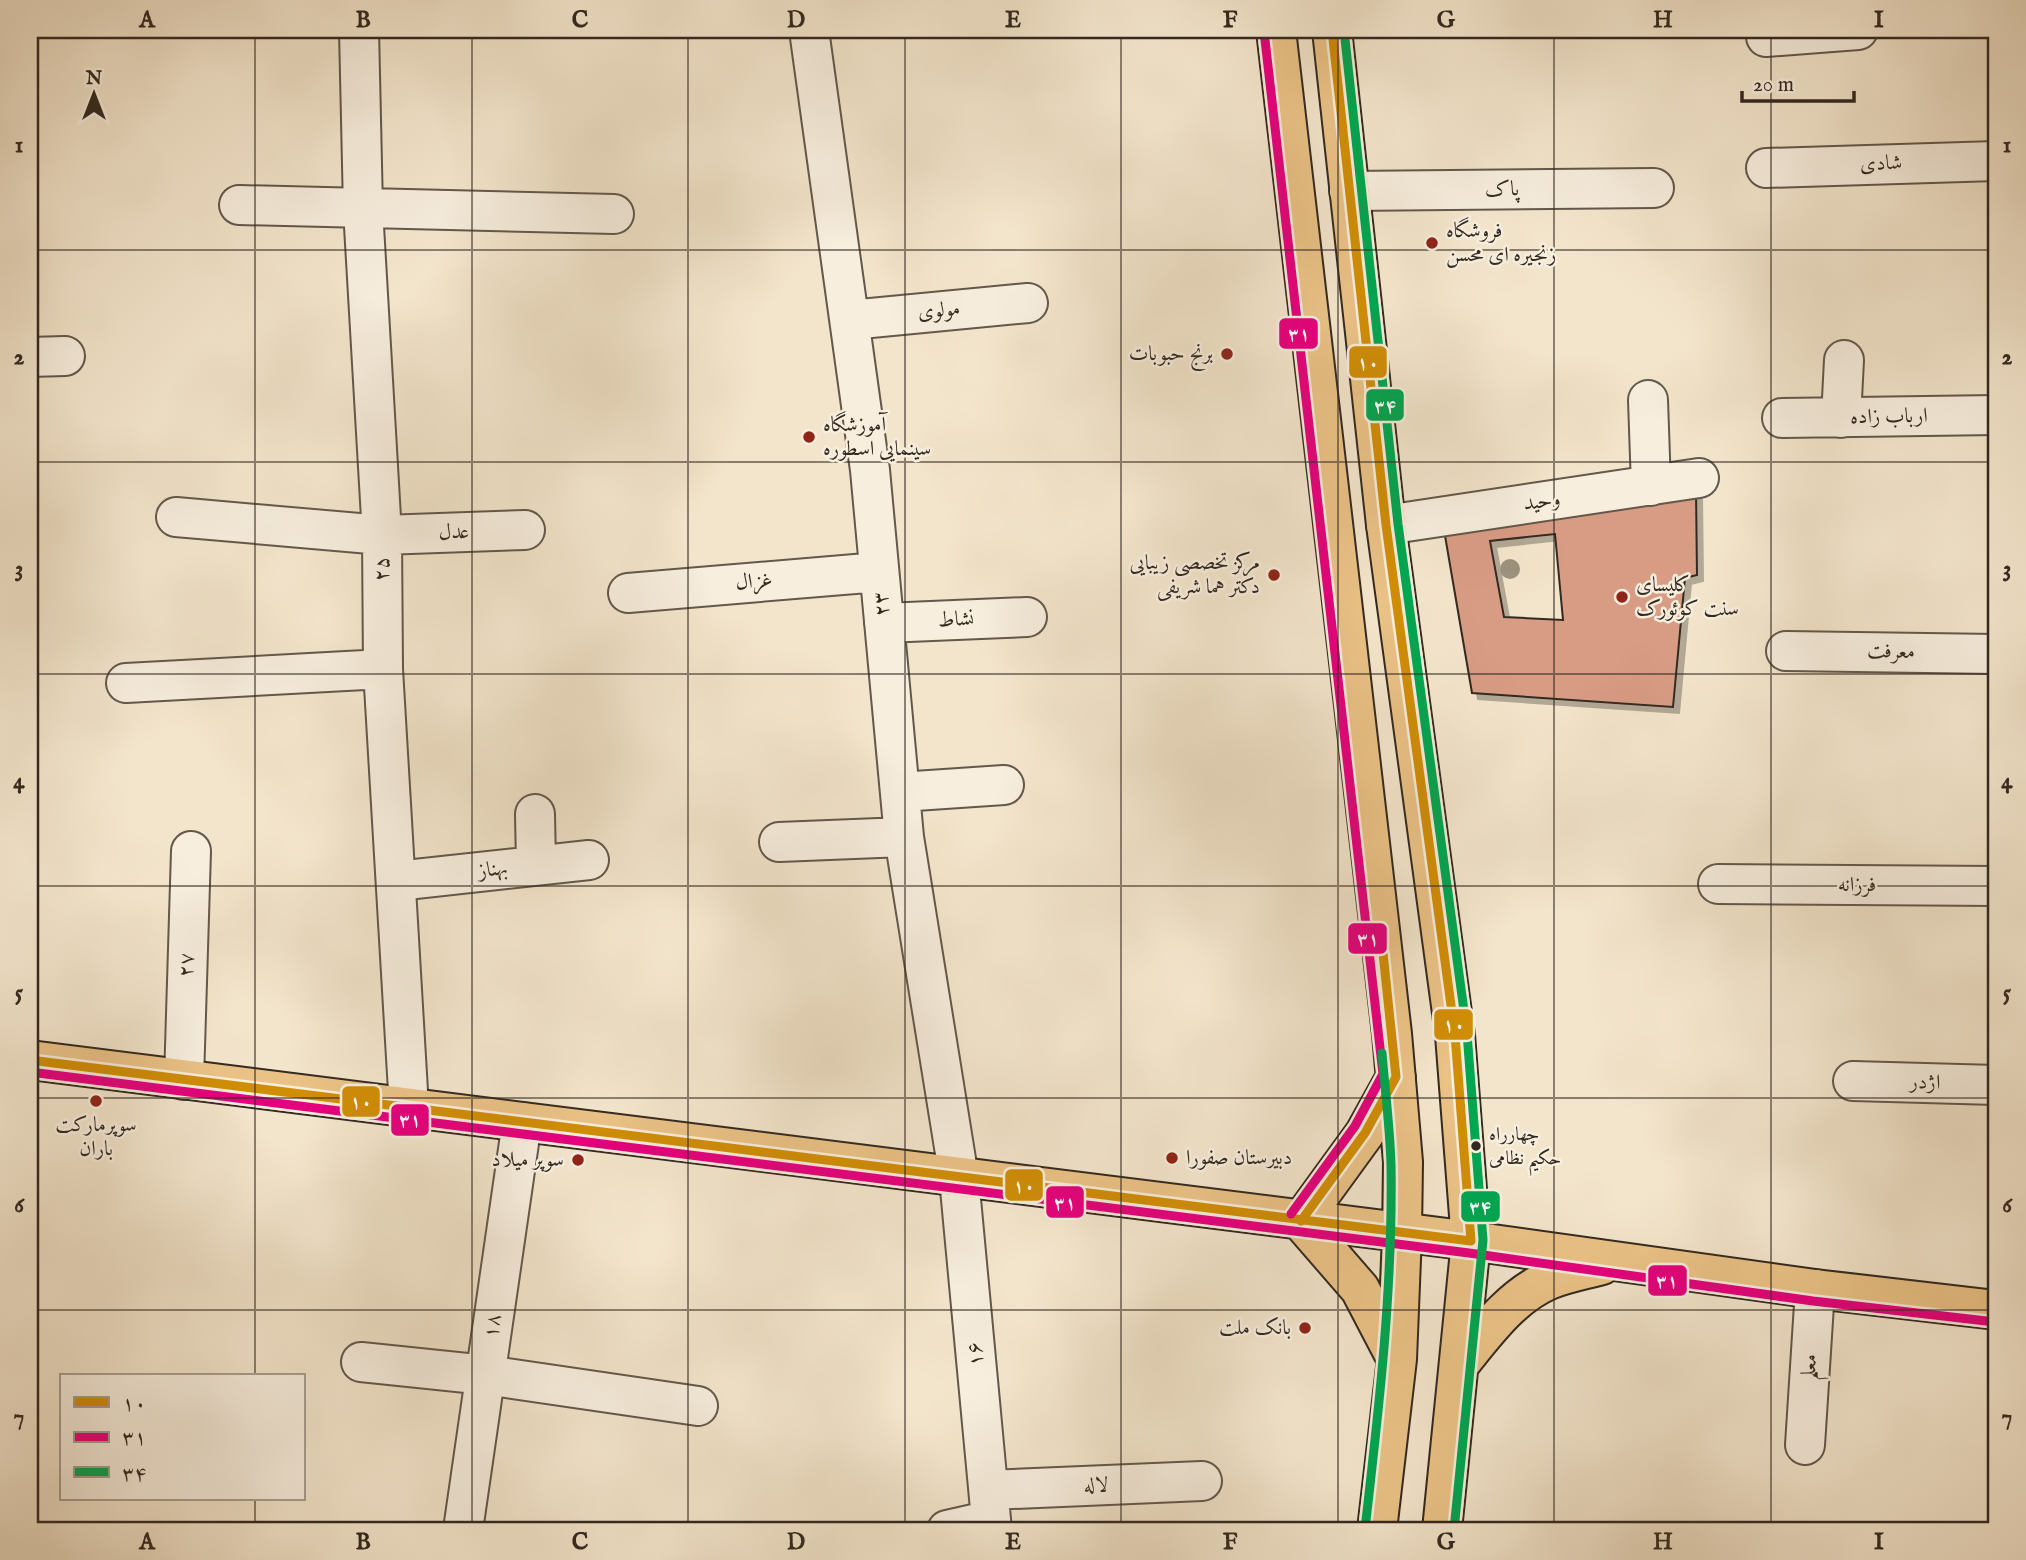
<svg xmlns="http://www.w3.org/2000/svg" width="2026" height="1560" font-family="'IM FELL English',Amiri,serif">
<style>
.building{fill:#d89c84;stroke:#322920;stroke-width:2;fill-rule:evenodd;filter:url(#shadow)}
.lines{fill:none;stroke-linecap:round;stroke-linejoin:round}
.minor-casing{stroke:#62584b;stroke-width:42}
.major-casing{stroke:#322920;stroke-width:42}
.minor{stroke:#f7eede;stroke-width:38}
.major{stroke:#eac286;stroke-width:38}
.bus-1-casing{stroke:#f7eede;stroke-width:14}
.bus-2-casing{stroke:#f7eede;stroke-width:14}
.bus-3-casing{stroke:#f7eede;stroke-width:14}
.bus-1{stroke:#d08d06;stroke-width:9}
.bus-2{stroke:#e5007d;stroke-width:9}
.bus-3{stroke:#00a651;stroke-width:9}
.tree{fill:#9c937e}
.grid{fill:none;stroke:#322920;stroke-width:2;stroke-opacity:0.55}
.poi-dot{fill:#8f2418;stroke:#f7eede;stroke-width:2.5}
.bus-dot{fill:#322920;stroke:#f7eede;stroke-width:2.5}
.labels{text-anchor:middle;dominant-baseline:central;stroke-width:5;stroke-linejoin:round;paint-order:stroke}
.bus-label{font-size:19px;fill:#322920;stroke:#f7eede;text-anchor:start}
.street-label{font-size:21px;fill:#322920;stroke:#f7eede}
.poi-label{font-size:21px;fill:#322920;stroke:#f7eede;text-anchor:start}
.line-badge{stroke:#f7eede;stroke-width:2.5}
.badge-label{font-size:19px;text-anchor:middle;font-weight:bold;fill:#fff}
.neatline{fill:none;stroke:#322920;stroke-width:2.5}
.grid-label{font-size:23px;text-anchor:middle;font-weight:bold;fill:#322920}
</style>
<defs>
<filter id="shadow"><feDropShadow dx="6" dy="6" stdDeviation="0" flood-color="#0004"/></filter>
</defs>
<rect width="100%" height="100%" fill="#f3e5cc"/>
<filter id="stains"><feTurbulence type="fractalNoise" baseFrequency=".00286" numOctaves="4"/><feColorMatrix values="0 0 0 0 .2 0 0 0 0 .09 0 0 0 0 .02 0 0 0 .5 -.17"/></filter>
<radialGradient id="worn" r=".72"><stop offset=".6" stop-color="#630" stop-opacity="0"/><stop offset="1" stop-color="#630" stop-opacity=".3"/></radialGradient>
<path class="building" d="M1696,489L1697,575L1685,578L1673,707L1472,693L1443,524ZM1555,534L1563,620L1504,617L1490,541Z"/>
<g class="lines">
<defs>
<path id="minor" d="M359,30L363,209L382,535L383,669L409,1108
M809,30L870,470L904,837L959,1178L992,1530
M1766,37L1858,30
M1766,168L1996,161
M1349,191L1654,188
M239,205L614,214
M850,320L1028,303
M30,357L65,356
M1648,400L1651,486
M1782,418L1996,415
M1841,418L1844,360
M176,517L382,535L525,530
M1386,525L1699,478
M628,593L879,572
M884,623L1027,617
M1786,651L1996,654
M126,683L383,669
M900,792L1004,785
M535,814L536,865
M779,842L904,837
M397,881L589,860
M1718,884L1996,886
M184,1080L191,851
M1853,1081L1996,1085
M361,1362L486,1375L698,1406
M1805,1445L1815,1289
M989,1490L1202,1481
M463,1530L522,1122
M947,1530L991,1520"/>
<path id="major" d="M1276,30L1392,1034L1403,1162L1402,1234L1397,1359L1377,1530
M1332,30L1386,525L1455,1035L1471,1241L1442,1530
M30,1060L1471,1241L1815,1289L1996,1310
M1301,1221L1365,1133L1396,1077
M1301,1221L1360,1289L1395,1356
M1459,1365C1484,1334 1511,1296 1549,1280C1566,1273 1584,1270 1602,1265"/>
</defs>
<use href="#minor" class="minor-casing"/>
<use href="#major" class="major-casing"/>
<use href="#minor" class="minor"/>
<use href="#major" class="major"/>
<defs>
<path id="bus-1" d="M30,1060L1471,1241L1455,1035L1386,525L1332,30
M1301,1221L1365,1133L1396,1077L1383,953"/>
<path id="bus-2" d="M1264,31L1383,1074L1355,1126L1291,1214
M30,1072L1469,1253L1813,1301L1995,1322"/>
<path id="bus-3" d="M1344,30L1398,524L1467,1033L1483,1240L1454,1530
M1365,1529C1379,1408 1393,1287 1391,1165C1390,1128 1385,1090 1382,1053"/>
</defs>
<use href="#bus-1" class="bus-1-casing"/>
<use href="#bus-2" class="bus-2-casing"/>
<use href="#bus-3" class="bus-3-casing"/>
<use href="#bus-1" class="bus-1"/>
<use href="#bus-2" class="bus-2"/>
<use href="#bus-3" class="bus-3"/>
</g>
<circle class="tree" cx="1510" cy="569" r="10"/>
<path class="grid" d="M255,30V1376M472,30V1530M688,30V1530M905,30V1530M1121,30V1530M1338,30V1530M1554,30V1530M1771,30V1530M30,250H1996M30,462H1996M30,674H1996M30,886H1996M30,1098H1996M30,1310H1996M255,1499V1530"/>
<g class="poi-dot">
<circle cx="1432" cy="243" r="7"/>
<circle cx="1227" cy="354" r="7"/>
<circle cx="809" cy="437" r="7"/>
<circle cx="1274" cy="575" r="7"/>
<circle cx="1622" cy="597" r="7"/>
<circle cx="96" cy="1101" r="7"/>
<circle cx="1172" cy="1158" r="7"/>
<circle cx="578" cy="1160" r="7"/>
<circle cx="1305" cy="1328" r="7"/>
</g>
<circle class="bus-dot" cx="1476" cy="1146" r="6"/>
<g class="labels">
<g class="bus-label">
<text x="1489" y="1135">چهارراه<tspan x="1489" dy="24">حکیم نظامی</tspan></text>
</g>
<g class="street-label">
<text transform="translate(1881 164) rotate(-2)">شادی</text>
<text transform="translate(1502 190) rotate(-1)">پاک</text>
<text transform="translate(939 311) rotate(-5)">مولوی</text>
<text transform="translate(1889 417) rotate(-1)">ارباب زاده</text>
<text transform="translate(1542 502) rotate(-8)">وحید</text>
<text transform="translate(454 533) rotate(-2)">عدل</text>
<text transform="translate(382 569) rotate(-90)">۲۵</text>
<text transform="translate(754 582) rotate(-5)">غزال</text>
<text transform="translate(882 604) rotate(-95)">۲۳</text>
<text transform="translate(956 620) rotate(-2)">نشاط</text>
<text transform="translate(1891 652) rotate(1)">معرفت</text>
<text transform="translate(493 870) rotate(-7)">بهناز</text>
<text x="1857" y="885">فرزانه</text>
<text transform="translate(187 965) rotate(-88)">۲۷</text>
<text transform="translate(1925 1083) rotate(2)">اژدر</text>
<text transform="translate(493 1326) rotate(-82)">۱۸</text>
<text transform="translate(976 1354) rotate(-96)">۱۶</text>
<text transform="translate(1810 1367) rotate(-87)">معلم</text>
<text transform="translate(1096 1486) rotate(-2)">لاله</text>
</g>
<g class="poi-label">
<text x="1446" y="231">فروشگاه<tspan x="1446" dy="24">زنجیره ای محسن</tspan></text>
<text x="1213" y="354" text-anchor="end">برنج حبوبات</text>
<text x="823" y="425">آموزشگاه<tspan x="823" dy="24">سینمایی اسطوره</tspan></text>
<text x="1260" y="563" text-anchor="end">مرکز تخصصی زیبایی<tspan x="1260" dy="24">دکتر هما شریفی</tspan></text>
<text x="1636" y="585">کلیسای<tspan x="1636" dy="24">سنت کوئورک</tspan></text>
<text x="96" y="1125" text-anchor="middle">سوپرمارکت<tspan x="96" dy="24">باران</tspan></text>
<text x="1186" y="1158">دبیرستان صفورا</text>
<text x="564" y="1160" text-anchor="end">سوپر میلاد</text>
<text x="1291" y="1328" text-anchor="end">بانک ملت</text>
</g>
</g>
<g class="line-badge">
<rect x="1278" y="317" width="41" height="33" rx="7" fill="#e5007d"/>
<rect x="1348" y="345" width="40" height="34" rx="7" fill="#d08d06"/>
<rect x="1365" y="388" width="40" height="34" rx="7" fill="#00a651"/>
<rect x="1347" y="922" width="41" height="33" rx="7" fill="#e5007d"/>
<rect x="1433" y="1008" width="41" height="33" rx="7" fill="#d08d06"/>
<rect x="341" y="1085" width="40" height="33" rx="7" fill="#d08d06"/>
<rect x="390" y="1103" width="40" height="34" rx="7" fill="#e5007d"/>
<rect x="1004" y="1168" width="40" height="34" rx="7" fill="#d08d06"/>
<rect x="1045" y="1185" width="40" height="34" rx="7" fill="#e5007d"/>
<rect x="1460" y="1190" width="41" height="33" rx="7" fill="#00a651"/>
<rect x="1647" y="1264" width="41" height="33" rx="7" fill="#e5007d"/>
</g>
<g class="badge-label">
<text x="1299" y="340">۳۱</text>
<text x="1368" y="369">۱۰</text>
<text x="1385" y="412">۳۴</text>
<text x="1368" y="945">۳۱</text>
<text x="1454" y="1031">۱۰</text>
<text x="361" y="1108">۱۰</text>
<text x="410" y="1126">۳۱</text>
<text x="1024" y="1192">۱۰</text>
<text x="1065" y="1209">۳۱</text>
<text x="1480" y="1213">۳۴</text>
<text x="1667" y="1287">۳۱</text>
</g>
<rect width="2026" height="1560" fill="none" stroke="#f3e5cc" stroke-width="77"/>
<rect x="60" y="1374" width="245" height="126" fill="#f7eede" stroke="#a89f92" stroke-width="2"/>
<rect x="74" y="1397" width="35" height="10" fill="#d08d06" stroke="#a89f92" stroke-width="2"/>
<text x="122" y="1410" font-size="21" fill="#322920">۱۰</text>
<rect x="74" y="1432" width="35" height="10" fill="#e5007d" stroke="#a89f92" stroke-width="2"/>
<text x="122" y="1444" font-size="21" fill="#322920">۳۱</text>
<rect x="74" y="1467" width="35" height="10" fill="#00a651" stroke="#a89f92" stroke-width="2"/>
<text x="122" y="1480" font-size="21" fill="#322920">۳۴</text>
<g transform="translate(94 94)" stroke="#f7eede" stroke-width="5" paint-order="stroke">
<path d="M0-5L12 26L0 18L-12 26Z" fill="#322920"/>
<text y="-10" font-size="19" font-weight="bold" text-anchor="middle" fill="#322920">N</text>
</g>
<path d="M1742 91v10h112v-10" fill="none" stroke="#322920" stroke-width="3.5"/>
<text x="1753" y="91" font-size="21" fill="#322920" stroke="#f7eede" stroke-width="5" paint-order="stroke">20 m</text>
<rect x="38" y="38" width="1950" height="1484" class="neatline"/>
<g class="grid-label">
<text x="147" y="27">A</text>
<text x="363" y="27">B</text>
<text x="580" y="27">C</text>
<text x="796" y="27">D</text>
<text x="1013" y="27">E</text>
<text x="1230" y="27">F</text>
<text x="1446" y="27">G</text>
<text x="1663" y="27">H</text>
<text x="1879" y="27">I</text>
<text x="19" y="152">1</text>
<text x="2007" y="152">1</text>
<text x="19" y="364">2</text>
<text x="2007" y="364">2</text>
<text x="19" y="576">3</text>
<text x="2007" y="576">3</text>
<text x="19" y="788">4</text>
<text x="2007" y="788">4</text>
<text x="19" y="1000">5</text>
<text x="2007" y="1000">5</text>
<text x="19" y="1212">6</text>
<text x="2007" y="1212">6</text>
<text x="19" y="1424">7</text>
<text x="2007" y="1424">7</text>
<text x="147" y="1549">A</text>
<text x="363" y="1549">B</text>
<text x="580" y="1549">C</text>
<text x="796" y="1549">D</text>
<text x="1013" y="1549">E</text>
<text x="1230" y="1549">F</text>
<text x="1446" y="1549">G</text>
<text x="1663" y="1549">H</text>
<text x="1879" y="1549">I</text>
</g>
<rect width="100%" height="100%" filter="url(#stains)"/>
<rect width="100%" height="100%" fill="url(#worn)"/>
</svg>
